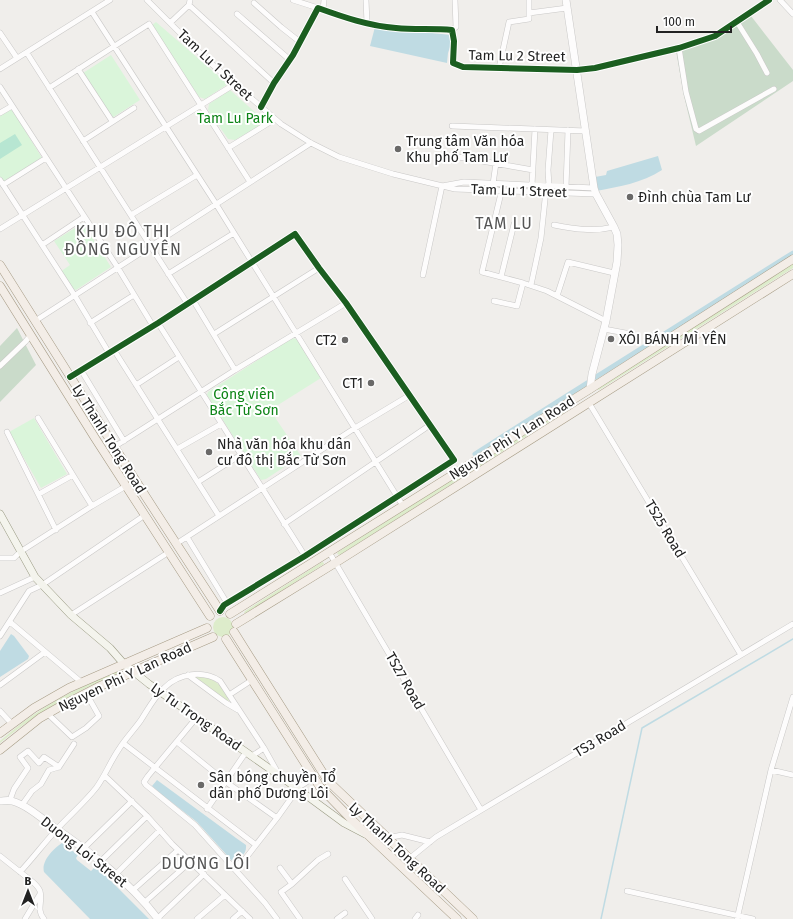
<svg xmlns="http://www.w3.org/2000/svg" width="793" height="919" font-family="'Fira Sans',sans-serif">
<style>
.grass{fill:#ddeccb}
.cemetery{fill:#cadbca}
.park{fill:#daf5da}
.pitch{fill:#b7e6d2}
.water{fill:#bfdbe3}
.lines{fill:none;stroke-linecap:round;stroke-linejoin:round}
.stream{stroke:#bfdbe3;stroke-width:1.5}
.canal{stroke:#bfdbe3;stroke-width:5}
.minor-casing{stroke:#c9c8c7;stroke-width:6}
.tertiary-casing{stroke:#c9c8c7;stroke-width:8}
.secondary-casing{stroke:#999a82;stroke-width:8}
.primary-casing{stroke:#a79c86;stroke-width:9}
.minor{stroke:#fdfcfc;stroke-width:5}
.tertiary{stroke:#fdfcfc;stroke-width:7}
.secondary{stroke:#f4f4ed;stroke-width:7}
.primary{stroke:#f3ede7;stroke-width:8}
.cycleway-casing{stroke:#fff;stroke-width:8}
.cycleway{stroke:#1b5e20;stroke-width:6}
.poi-dot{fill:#6a6968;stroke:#fff;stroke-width:1.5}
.labels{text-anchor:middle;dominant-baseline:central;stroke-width:4;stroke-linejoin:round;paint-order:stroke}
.street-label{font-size:14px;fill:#222;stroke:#fff}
.park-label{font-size:14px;fill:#0c8416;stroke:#fff}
.poi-label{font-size:14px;fill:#222;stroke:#fff;text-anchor:start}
.quarter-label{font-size:16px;letter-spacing:1px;fill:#555;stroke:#fff}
</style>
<rect width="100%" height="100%" fill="#f0eeeb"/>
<path class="grass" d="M793,263V268L599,390L597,389Z
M573,403L575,404L574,406L340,555L337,554L338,552Z
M322,562L324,563V564L246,613H244L245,611Z
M213 627a10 10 0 1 1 20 0a10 10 0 1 1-20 0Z
M118,671V673C73,693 39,711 0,743V741C28,716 59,697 93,682C101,678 110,673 118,671Z
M204,675C215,681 228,688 229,702L194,677Z"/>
<path class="cemetery" d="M751,16L793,70V81L696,146L684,96L676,51L713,39L725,33Z
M17,328L36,365L0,402V346Z"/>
<path class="park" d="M156,22L228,84L205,99L199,97L152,25Z
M111,55L140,100L112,118L83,73Z
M230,90L266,122L235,140L228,139L208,110L209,104Z
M12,109L42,158L3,182L0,178V116Z
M83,223L111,267L76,290L71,288L60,272L70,265L54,241Z
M292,338L297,339L321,378L270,410L301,456L266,479L261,480L207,395L208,392Z
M34,418L67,474L41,488L9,432Z"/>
<path class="pitch" d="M15,134L22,145L0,159V143Z"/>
<path class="water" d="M375,27L451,35L452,41L448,53L447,63L370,46Z
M658,156L662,170C642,183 618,187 596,191L595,177L606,175L607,171Z
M11,634L14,636L29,656L28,659L0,677V651Z
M157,780L236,838L246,845C247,854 240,858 234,863L197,822L161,794L152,786Z
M62,843L78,855L76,858L77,860L91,871L96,866L149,919H90L44,872C41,861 54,848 62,843Z"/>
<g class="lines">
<path class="stream" d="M601,919L642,728L793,639"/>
<path class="canal" d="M596,377L793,253
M475,454L587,383"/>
<defs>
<path id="minor" d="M147,0L206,59L281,124L311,143L339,157L393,174L455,189L596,194
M293,0L318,8
M366,0L367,23
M780,0L793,14
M254,3L281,27L300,42
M189,5L274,83
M323,10L324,0
M92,12L216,204L403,506
M529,13L567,8
M237,14L290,60
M737,22L757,54L767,73
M170,23L189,5L190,0
M452,30L456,27L455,0
M0,33L17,58
M679,48L686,92L696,129L699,131L774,89
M27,53L187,303
M499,68L509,22L529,19V0
M0,69L110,0
M78,69L112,121
M0,87L118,268L153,326
M49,88L149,24L250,182
M261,107L274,83L293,55L318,8C343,17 369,26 396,28C415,30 434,28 452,30L454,41L453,63L463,67L577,70L595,68L679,48L715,36L769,0
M0,113L12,106
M452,126L586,131
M83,141L134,108
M228,148L275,119
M447,155L533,170
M0,180L75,296L109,353
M493,184L496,163
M3,185L46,158
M532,185L535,129
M549,186L548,170L551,130
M566,187L568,130
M502,189L482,272L523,283L547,291L606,321
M131,215L197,175
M554,225C575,229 592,232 614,227
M0,229L235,84
M42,245L84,217
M168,274L234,233
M423,275L442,186L464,182L594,188
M501,277L514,224
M531,285L541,238L546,190
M557,296L568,262L614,273
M193,300L235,370
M494,301L517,306L523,283
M35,321L311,143
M90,323L134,295
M158,323L305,556
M604,329L636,335
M214,334L319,268
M114,350L219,516
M0,366L25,342L31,335
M81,370L124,441
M70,377L158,323L295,234L319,268L346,303L454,460L305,556L224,605L220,611
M136,385L179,357
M589,403L741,655
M38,418L92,506
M7,432L56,530
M114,447L235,370L346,303
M177,449L221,424
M198,482L242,454
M39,494L73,475
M284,524L430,425
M187,537L227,603
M176,544L355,428L410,395
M329,552L481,810
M0,558H14L20,552L92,506L126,486
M0,593L35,577
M71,615L169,552
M10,622L81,682
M0,636L29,591L42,585L145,515
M188,675L226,703L238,710
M0,685L45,652
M229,695L252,680
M0,711L12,724
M48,714L72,737L86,728L99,716L86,693
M197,717L148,776L144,782L146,785L195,825L230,864H238L245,859L277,818
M177,742L226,782L277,818L299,787L313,778
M123,743L256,845
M252,756L264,748
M771,770L793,775
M105,776L147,816L172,844L250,919
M10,800L14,789L28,768L20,757L28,751L39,763L44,757L59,767
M22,805L32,791L41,784L49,770L59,767L74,744
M207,809L246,752
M387,838L402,835L430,842
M84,848L132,801
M0,856L34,883C36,885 39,888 40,891C43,901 36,910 44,919
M409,859L436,837L793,624
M101,861L147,816
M230,864L265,903L277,919
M280,868L292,884L281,892L300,919
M20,872C33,858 45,842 58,828C70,815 84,803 96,788C105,776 110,762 119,749C125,739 134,730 141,720C148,709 155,696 164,688C179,673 203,670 220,681L264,748L278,773
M116,874L160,830
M345,879L372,919
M292,884L318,860L328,854
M133,890L178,850
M627,891L753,919
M145,902L190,862
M158,918L204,874
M25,919L40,894
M197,919L225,895
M233,919L242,911
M337,919L345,913
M415,919L418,915
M737,919L771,770L793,697"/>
<path id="tertiary" d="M566,0L594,188L596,194L614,227L617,234L618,245L617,262L606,321L592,374L590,389
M0,801C4,801 8,800 12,801C26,805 39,816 51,825C90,852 129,881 158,919"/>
<path id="secondary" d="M0,514L35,577L71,615L110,648L124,664L149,684L280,776L344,823L365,834"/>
<path id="primary" d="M0,265L146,497L220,611
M0,286L95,438L210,616
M230,614L590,389L793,259
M236,624L335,563L793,274
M234,632L328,781L473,919
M226,639L320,787L351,819L457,919
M0,733L34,708L69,688L207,628
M0,750L40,718L61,706L98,687L213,637"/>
</defs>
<use href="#minor" class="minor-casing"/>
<use href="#tertiary" class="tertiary-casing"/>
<use href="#secondary" class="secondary-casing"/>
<use href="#primary" class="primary-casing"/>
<use href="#minor" class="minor"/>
<use href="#tertiary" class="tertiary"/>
<use href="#secondary" class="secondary"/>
<use href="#primary" class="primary"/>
<defs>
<path id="cycleway" d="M261,107L274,83L293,55L318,8C343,17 369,26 396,28C415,30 434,28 452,30L454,41L453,63L463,67L577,70L595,68L679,48L715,36L769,0
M70,377L158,323L295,234L319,268L346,303L454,460L305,556L224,605L220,611"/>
</defs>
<use href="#cycleway" class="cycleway-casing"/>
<use href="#cycleway" class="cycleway"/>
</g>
<g class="poi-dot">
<circle cx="398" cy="149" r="4"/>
<circle cx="630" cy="197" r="4"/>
<circle cx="611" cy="339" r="4"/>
<circle cx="345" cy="340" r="4"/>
<circle cx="371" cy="383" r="4"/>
<circle cx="209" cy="452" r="4"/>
<circle cx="201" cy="785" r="4"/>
</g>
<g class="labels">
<g class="street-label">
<text transform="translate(517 56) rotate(1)">Tam Lu 2 Street</text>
<text transform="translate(215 65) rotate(43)">Tam Lu 1 Street</text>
<text transform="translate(519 191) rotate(2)">Tam Lu 1 Street</text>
<text transform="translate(512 438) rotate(-32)">Nguyen Phi Y Lan Road</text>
<text transform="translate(109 439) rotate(58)">Ly Thanh Tong Road</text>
<text transform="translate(665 529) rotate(59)">TS25 Road</text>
<text transform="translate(125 677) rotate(-25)">Nguyen Phi Y Lan Road</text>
<text transform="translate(405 681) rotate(60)">TS27 Road</text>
<text transform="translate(196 717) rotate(35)">Ly Tu Trong Road</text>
<text transform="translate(600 739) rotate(-31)">TS3 Road</text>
<text transform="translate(397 848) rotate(43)">Ly Thanh Tong Road</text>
<text transform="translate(84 852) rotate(38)">Duong Loi Street</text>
</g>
<g class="park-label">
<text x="235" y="118">Tam Lu Park</text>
<text x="244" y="394">Công viên<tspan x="244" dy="16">Bắc Từ Sơn</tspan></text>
</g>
<g class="poi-label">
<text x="406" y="141">Trung tâm Văn hóa<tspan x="406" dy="16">Khu phố Tam Lư</tspan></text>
<text x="638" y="197">Đình chùa Tam Lư</text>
<text x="619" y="339">XÔI BÁNH MÌ YÊN</text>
<text x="337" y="340" text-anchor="end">CT2</text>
<text x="363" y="383" text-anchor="end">CT1</text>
<text x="217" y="444">Nhà văn hóa khu dân<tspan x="217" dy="16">cư đô thị Bắc Từ Sơn</tspan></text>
<text x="209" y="777">Sân bóng chuyền Tổ<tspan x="209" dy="16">dân phố Dương Lôi</tspan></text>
</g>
<g class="quarter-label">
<text x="504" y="223">TAM LU</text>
<text x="123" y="231">KHU ĐÔ THỊ<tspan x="123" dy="18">ĐỒNG NGUYÊN</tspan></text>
<text x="206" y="863">DƯƠNG LÔI</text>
</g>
</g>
<g transform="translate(28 891)" stroke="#ffffff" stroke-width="3" paint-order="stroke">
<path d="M0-3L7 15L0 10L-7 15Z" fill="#222222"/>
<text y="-6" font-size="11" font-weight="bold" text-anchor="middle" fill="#222222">B</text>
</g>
<path d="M657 26v6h74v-6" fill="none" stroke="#222222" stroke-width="2"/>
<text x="663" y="26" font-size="12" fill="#222222" stroke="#ffffff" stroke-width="3" paint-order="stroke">100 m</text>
</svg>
